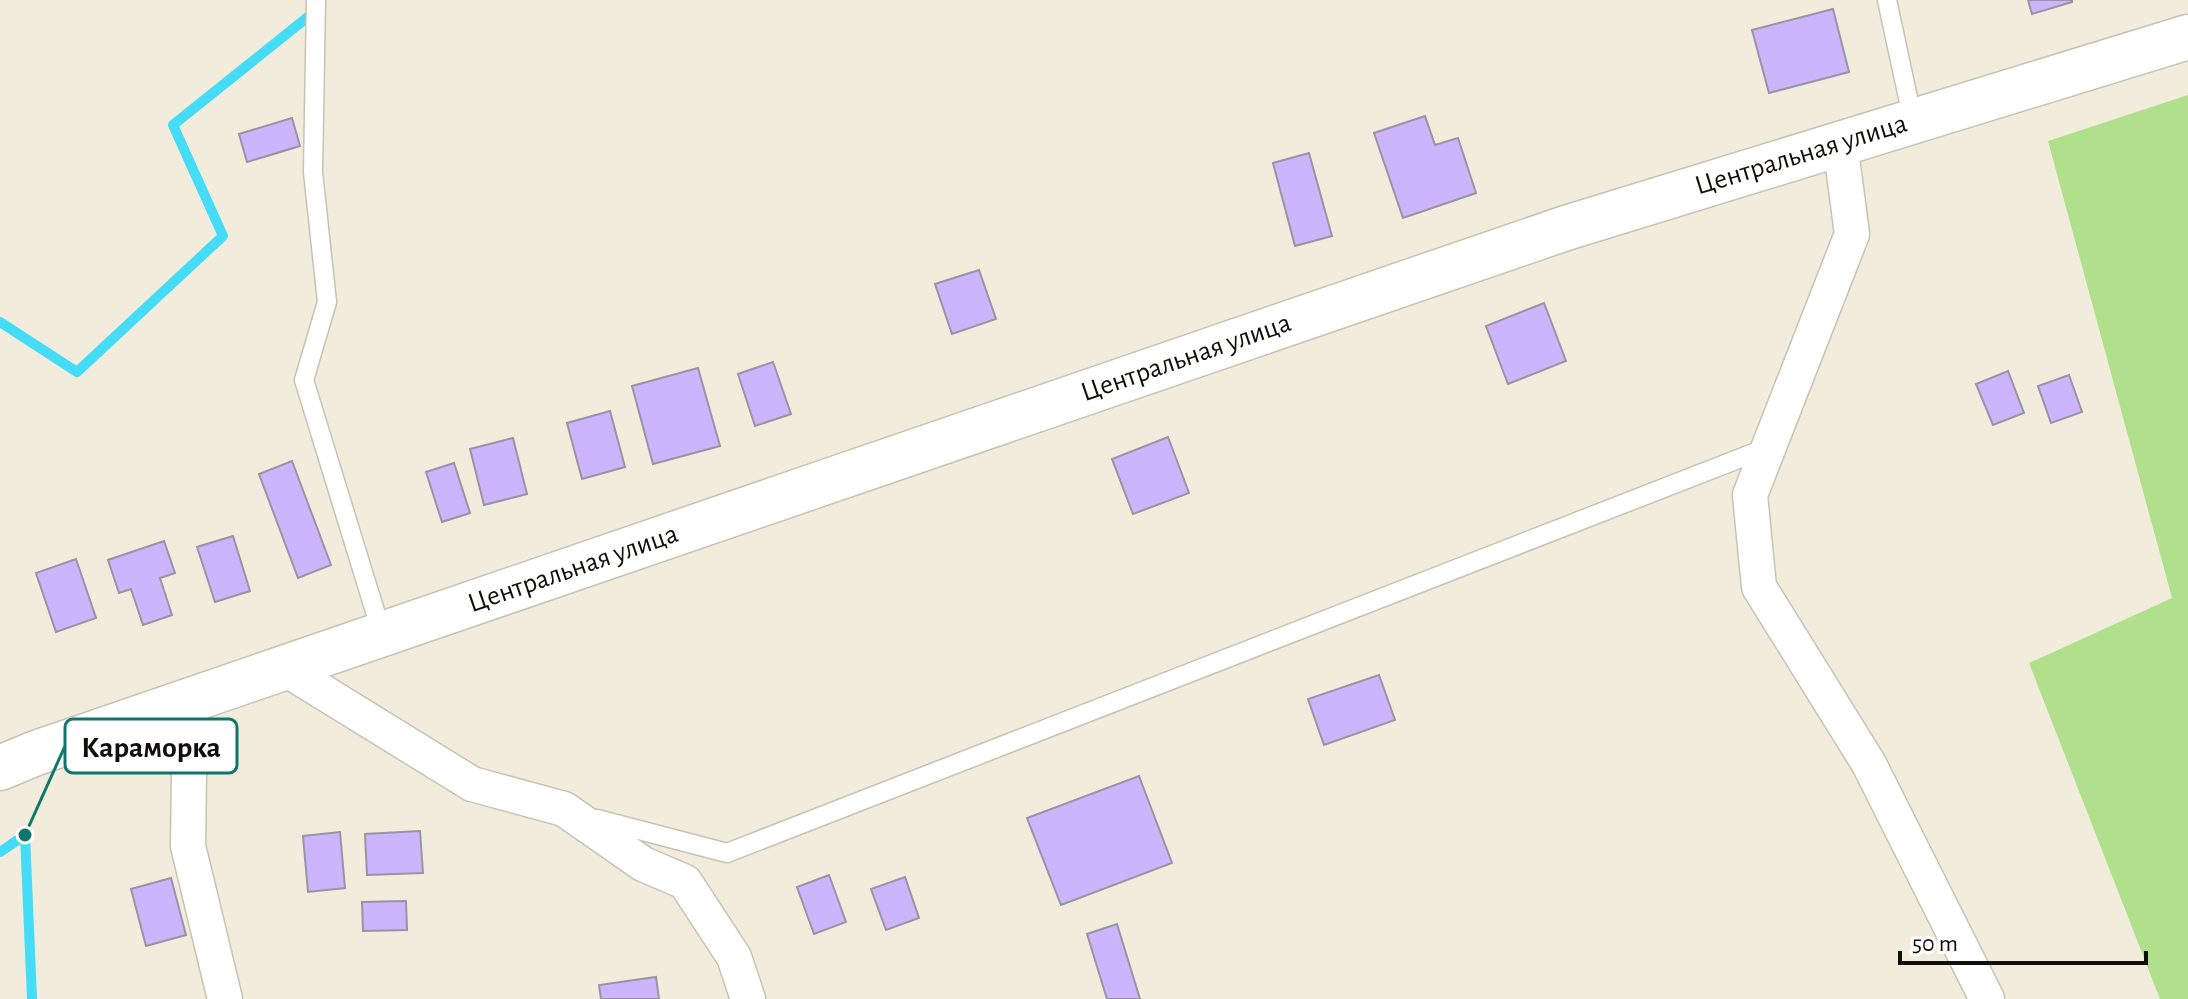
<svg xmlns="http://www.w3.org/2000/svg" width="2188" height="999" font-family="'Alegreya Sans',sans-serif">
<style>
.green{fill:#b1e08c}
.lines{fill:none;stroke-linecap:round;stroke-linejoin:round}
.stream{stroke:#44dcf7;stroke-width:10}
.building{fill:#cdb5fd;stroke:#9894a3;stroke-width:2}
.lane-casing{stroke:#c8c2b3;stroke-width:21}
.street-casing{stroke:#c8c2b3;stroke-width:37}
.secondary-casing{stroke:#c8c2b3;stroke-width:47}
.lane{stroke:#fff;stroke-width:18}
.street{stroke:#fff;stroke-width:34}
.secondary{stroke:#fff;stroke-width:44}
.labels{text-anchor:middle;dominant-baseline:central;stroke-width:6;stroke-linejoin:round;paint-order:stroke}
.street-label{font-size:28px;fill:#110f0a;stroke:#fff}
.leader{fill:none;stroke:#0f766e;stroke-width:3}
.callout-dot{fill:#0f766e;stroke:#fff;stroke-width:3}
.callout{fill:#fff;stroke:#0f766e;stroke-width:3}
.callout-label{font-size:30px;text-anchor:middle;font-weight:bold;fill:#110f0a}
</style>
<rect width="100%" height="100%" fill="#f2ecdd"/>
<path class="green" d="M2188,95V999H2160L2029,663L2172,598L2048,141Z"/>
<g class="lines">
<path class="stream" d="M0,322L77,372L223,236L173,125L314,12V9
M0,852L25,835L32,999"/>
</g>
<path class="building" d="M2028,0H2072V2L2032,14Z
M1833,9L1849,72L1769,93L1752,30Z
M1425,116L1435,145L1458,138L1476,193L1403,218L1374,133Z
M292,118L300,146L247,162L239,134Z
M1309,153L1332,236L1295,246L1273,163Z
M979,270L996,319L952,334L935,284Z
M1544,303L1566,361L1508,384L1486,326Z
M773,362L791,414L755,426L738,374Z
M698,368L720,446L653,464L632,386Z
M2008,371L2024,413L1993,425L1976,384Z
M2069,375L2082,412L2051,423L2038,386Z
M610,411L625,467L582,479L567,423Z
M1168,437L1189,493L1133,514L1112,459Z
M513,438L527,494L484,505L470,449Z
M292,461L331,565L298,578L259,474Z
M454,463L470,513L442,522L426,472Z
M233,536L250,591L215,602L197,547Z
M164,541L175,573L160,578L172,615L143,625L131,589L119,593L108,560Z
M76,559L96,618L56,632L36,573Z
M1379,675L1395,720L1324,745L1308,699Z
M1139,776L1172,863L1061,905L1027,818Z
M420,831L423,873L367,875L365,834Z
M340,832L345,888L308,892L303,836Z
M829,875L846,922L814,934L797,887Z
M905,877L919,918L886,930L871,889Z
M171,878L186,935L146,946L131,889Z
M406,901L407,930L363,931L362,902Z
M1117,924L1140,999H1107L1087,934Z
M656,977L659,999H601L599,985Z"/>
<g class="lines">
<defs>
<path id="lane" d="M316,0L313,172L327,302L304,380L382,634
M1887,0L1913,121
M597,819L727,853L1769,447"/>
<path id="street" d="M1840,143L1852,234L1750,495L1759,587L1869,764L1987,999
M284,668L472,784L564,809L643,864L685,882L734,957L748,999
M190,700L188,846L225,999"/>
<path id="secondary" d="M0,768L36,753L1566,228L2188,37"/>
</defs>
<use href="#lane" class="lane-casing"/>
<use href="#street" class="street-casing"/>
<use href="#secondary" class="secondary-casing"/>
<use href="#lane" class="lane"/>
<use href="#street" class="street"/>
<use href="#secondary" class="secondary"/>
</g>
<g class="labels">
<g class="street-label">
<text transform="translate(1801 155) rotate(-17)">Центральная улица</text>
<text transform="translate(1186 358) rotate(-19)">Центральная улица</text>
<text transform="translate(573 569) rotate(-19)">Центральная улица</text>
</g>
</g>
<path class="leader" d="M25 835L65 746"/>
<circle class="callout-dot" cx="25" cy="835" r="8"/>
<rect class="callout" x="65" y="719" width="172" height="54" rx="8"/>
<g class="callout-label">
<text x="151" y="757">Караморка</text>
</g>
<path d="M1900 951v12h246v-12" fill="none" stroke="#110f0a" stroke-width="4"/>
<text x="1912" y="951" font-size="24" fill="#110f0a" stroke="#ffffff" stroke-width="6" paint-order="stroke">50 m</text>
</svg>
